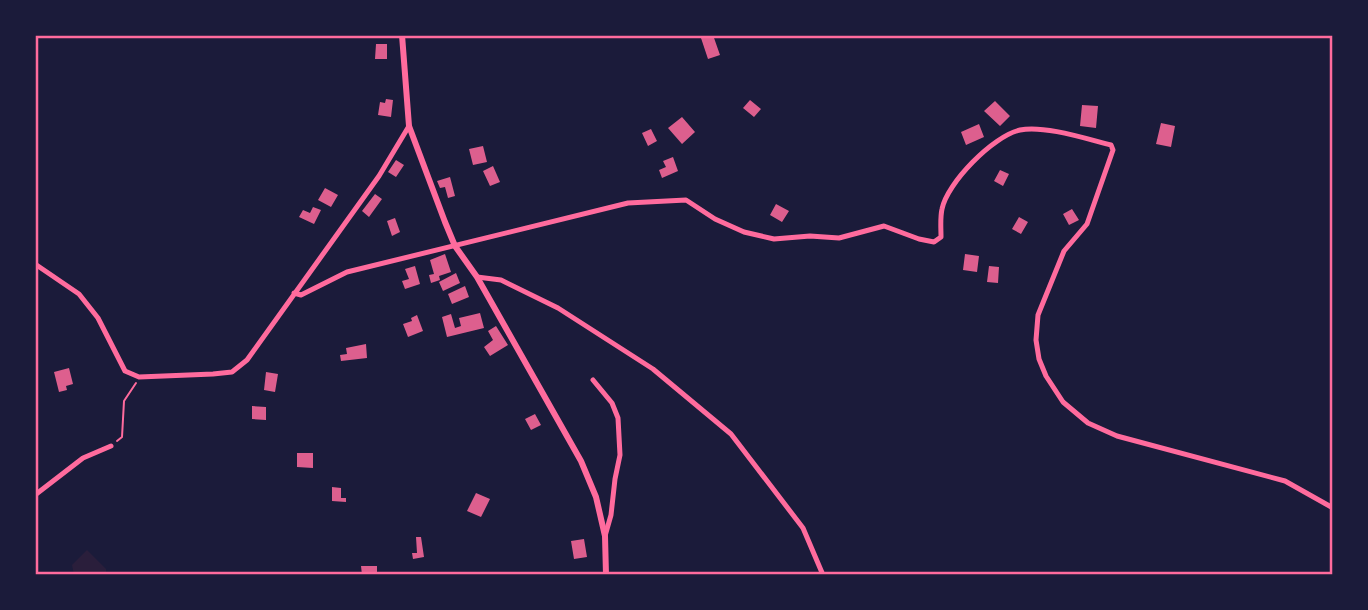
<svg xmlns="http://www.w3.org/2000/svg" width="1368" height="610" font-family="'PT Sans Narrow',sans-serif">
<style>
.green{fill:#2a1e3b}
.building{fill:#dd5f8e}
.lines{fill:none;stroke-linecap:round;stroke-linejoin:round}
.path{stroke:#ff6b9d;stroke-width:2}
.minor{stroke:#ff6b9d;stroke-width:5}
.tertiary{stroke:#ff6b9d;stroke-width:6}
.neatline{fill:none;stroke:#ff6b9d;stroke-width:2.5}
</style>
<rect width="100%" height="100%" fill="#1b1b3a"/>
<path class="green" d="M87,550L106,569V575H74L72,565Z"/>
<path class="building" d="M700,35H713L720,55L708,59Z
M376,44H387V59H375Z
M386,99L393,100L391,117L378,115L380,102L385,103Z
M750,100L761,109L754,117L743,108Z
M995,101L1010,116L1000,126L984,111Z
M1082,105L1098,106L1096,128L1080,126Z
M682,117L695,132L682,144L668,128Z
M1161,123L1175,126L1171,147L1156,144Z
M979,124L984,137L966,145L961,132Z
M651,129L657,141L648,146L642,133Z
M483,146L487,162L473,165L469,149Z
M673,157L678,171L662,178L659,170L666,167L663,161Z
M396,160L404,165L396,177L388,172Z
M493,166L500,182L490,186L483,171Z
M1000,170L1009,174L1003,186L994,181Z
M450,177L455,196L448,198L445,187L440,188L437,181Z
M325,188L338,195L331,207L318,200Z
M375,194L382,199L369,217L362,211Z
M776,204L789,211L782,222L770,215Z
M313,207L321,210L314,224L299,217L303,210L310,213Z
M1072,209L1079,220L1069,225L1063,214Z
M1019,217L1028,222L1021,234L1012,229Z
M395,218L400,232L392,236L387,221Z
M445,254L451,272L439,276L440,280L431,283L429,275L434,274L430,260Z
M965,254L979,256L977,272L963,270Z
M415,266L420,284L405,289L402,281L409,279L405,269Z
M989,266L999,267L998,283L987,282Z
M456,273L460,283L443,291L439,282Z
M465,286L469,297L452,304L448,294Z
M480,313L484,328L447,337L442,317L451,314L455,328L461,326L459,318Z
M417,315L423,331L408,337L403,324L412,321L411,318Z
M496,326L508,345L490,356L484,347L493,340L488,331Z
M366,344L367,358L341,361L340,355L347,354L346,348Z
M69,368L73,384L66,386L67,390L59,392L54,372Z
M266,372L278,374L275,392L264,390Z
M252,406L266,407V420L252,419Z
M535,414L541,425L531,430L525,419Z
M297,453H313V468L297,467Z
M332,487L341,488V498H346V502L332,501Z
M476,493L490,499L481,517L467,511Z
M416,537H421L424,557L413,559L412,553H417Z
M584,539L587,557L574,559L571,541Z
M361,566H377V575H362Z"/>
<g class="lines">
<path class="path" d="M117,441L122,437L124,401L136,383"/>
<path class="minor" d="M35,264L79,294L98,318L125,371L139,377L213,374L232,372L247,360L379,176L409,126
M477,277L501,280L558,308L653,369L731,434L803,528L823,575
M294,293L301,295L347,272L628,203L686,200L715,219L744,232L774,239L810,236L839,238L884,226L919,239L934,242L941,237C941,228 940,218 942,209C947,183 993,136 1020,130C1044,125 1087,139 1111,145L1113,150L1087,224L1064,251L1038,315L1036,340L1039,359L1046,376L1063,402L1088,423L1117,436L1285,481L1333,508
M593,380L612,403L618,418L620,455L615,479L611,515L605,536
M35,495L83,458L111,446"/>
<path class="tertiary" d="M402,35L409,126L445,222L455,246L477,277L581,461L596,497L605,536L606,575"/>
</g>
<rect width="1368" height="610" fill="none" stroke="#1b1b3a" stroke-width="74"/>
<rect x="37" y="37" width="1294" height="536" class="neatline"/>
</svg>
